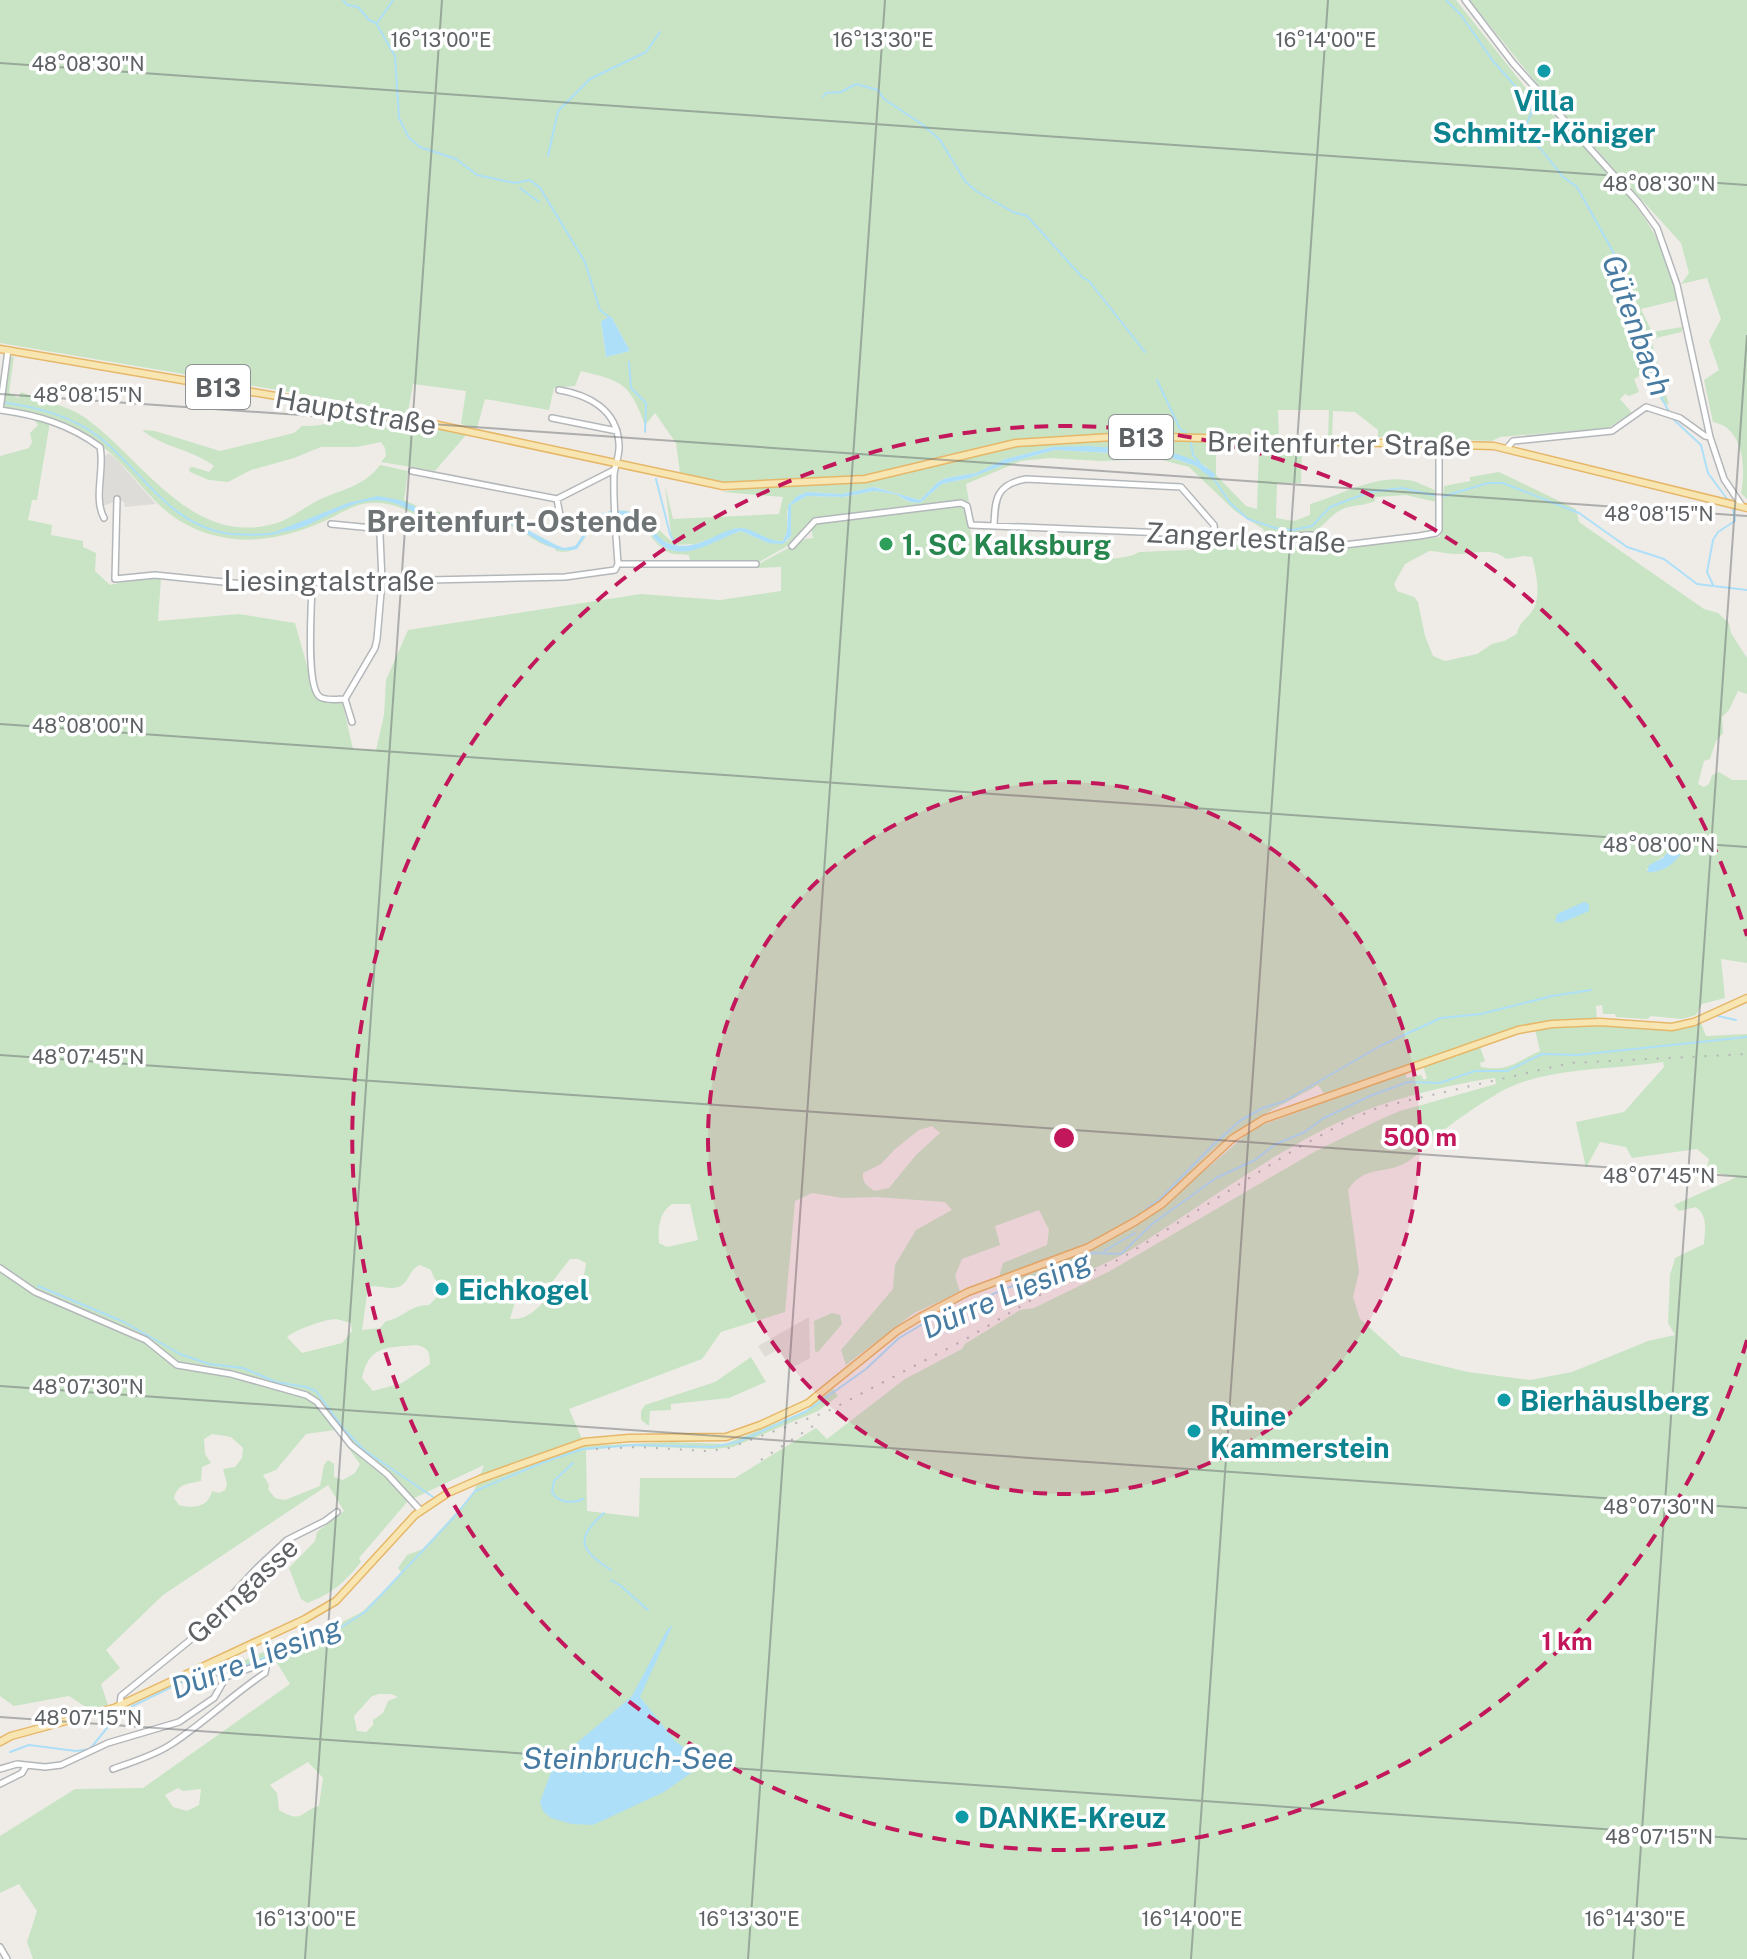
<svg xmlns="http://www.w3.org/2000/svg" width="1747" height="1959" font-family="'Public Sans',sans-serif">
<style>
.industrial{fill:#dedcd9}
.education{fill:#dfdbd5}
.green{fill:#c8e4c5;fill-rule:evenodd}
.water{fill:#aedff8}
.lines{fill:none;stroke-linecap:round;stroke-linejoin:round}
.stream{stroke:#aedff8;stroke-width:2}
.minor-casing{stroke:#b4b7ba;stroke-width:8}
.major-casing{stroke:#e6b769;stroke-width:9}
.minor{stroke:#fff;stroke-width:5}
.major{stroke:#f8e6b2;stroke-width:6}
.rail{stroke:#b4b5b5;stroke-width:2;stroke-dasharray:2 10;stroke-linecap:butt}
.ticks{fill:none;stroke:#5e6265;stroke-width:2;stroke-opacity:0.45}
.ring{fill:none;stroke:#c2185b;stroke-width:4;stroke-dasharray:14 10}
.culture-dot{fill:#0f9aa8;stroke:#fff;stroke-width:3}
.leisure-dot{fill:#2e9e5b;stroke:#fff;stroke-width:3}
.labels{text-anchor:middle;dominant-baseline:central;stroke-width:7;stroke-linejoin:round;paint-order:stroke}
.shield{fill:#fff;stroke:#8e9193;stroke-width:2}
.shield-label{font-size:26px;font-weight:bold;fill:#5e6265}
.culture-label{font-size:28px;font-weight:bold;fill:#0d838f;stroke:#fff;text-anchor:start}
.street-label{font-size:28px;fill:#5e6265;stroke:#fff}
.leisure-label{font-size:28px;font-weight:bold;fill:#27864d;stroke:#fff;text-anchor:start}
.water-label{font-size:30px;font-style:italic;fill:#477ba1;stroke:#fff}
.neighbourhood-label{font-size:30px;font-weight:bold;fill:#6f7477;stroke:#fff}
.ticks-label{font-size:20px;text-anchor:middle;fill:#5e6265;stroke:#fff;stroke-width:7;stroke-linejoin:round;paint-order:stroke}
.centre{fill:#c2185b;stroke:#fff;stroke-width:4}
.ring-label{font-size:24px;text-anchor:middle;font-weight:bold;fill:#c2185b;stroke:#fff;stroke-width:7;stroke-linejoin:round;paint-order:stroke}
</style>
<rect width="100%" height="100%" fill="#efece7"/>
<path class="industrial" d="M109,453L119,462L156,504L125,507L124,502L115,499L114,502L103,506L105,456Z"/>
<path class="education" d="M809,1317L810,1358L790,1369L779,1349L765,1357L758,1346Z"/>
<path class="green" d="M0,0H1456L1533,97L1537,108L1543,103C1578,143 1626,186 1652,230C1664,252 1670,277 1678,300L1641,309L1652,332L1682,327V332L1651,339L1669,405L1662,402L1655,388L1641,375L1634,379L1639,392L1629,396L1625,394L1620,399L1632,413L1608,428L1500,437L1492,441L1378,437V430L1355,412L1333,411L1332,437H1328L1329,410H1278L1279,439L1216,438V475L1246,506L1257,509L1259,446H1302L1301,483H1277L1276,518L1294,521L1310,515V504C1341,495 1374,475 1407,480C1417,481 1427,487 1437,491L1436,502L1406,495L1375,497V501C1367,505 1355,505 1345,508C1332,513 1326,524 1315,531C1304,538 1279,534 1265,534L1263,529L1235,511L1189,467L1158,459L1100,461L1050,458L1021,461L966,484L970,508L966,502L960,501L859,515L814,518L791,544L759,562L690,561L689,555C683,554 675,555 670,553C646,542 649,516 615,516C583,517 590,558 556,551L555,548C537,545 527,532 510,526C490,519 455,522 435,530C417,513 389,498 363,504C354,506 344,511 335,516C299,534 257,546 217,536C154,521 144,477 99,444C70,422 38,414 3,409L9,359L14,356L9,393L18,398L21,392C41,400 66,405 84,417C144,459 192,551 280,522C293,517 305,507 317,501C340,489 363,488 380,465L408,471L404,500L434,514L438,511L449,520L494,517L457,521L458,524C472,522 487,518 501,521C523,526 540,546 562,550C584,555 589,519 609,516C652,509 646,548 676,551C698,553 721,537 741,531L768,543L786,542L791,536V505L807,496L843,497L874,491L895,494L909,502L920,503L942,484L970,478L1011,462L1055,450L1166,456L1196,466L1211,477L1206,466L1171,453L1150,449L1052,447L1005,459L976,473L945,478L938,482L920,500L875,487L842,494L807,492L797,496L787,511V531L783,541L768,540L737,528L696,544L672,545L660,539L642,517L619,509L643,515L672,542L665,485L673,519L779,514L783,497L722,492L740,489V485L680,473L676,443L655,413L645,425C630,383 622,381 581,371L575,386L554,388L549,410L485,399L477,428L461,424L466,391L413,384L407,417L466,435L435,471L381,462L386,456L385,448L381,442L357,447H321L294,458L251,470L228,482L209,480L190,472L189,468L193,467L209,472L214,466C191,449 162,447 142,430L155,431L220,451L294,433L302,426C324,427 349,419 367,405L0,343ZM611,316L630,351L606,357L601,322Z
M1469,0H1747V499L1741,493C1746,468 1744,428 1713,422L1704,380L1719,370L1709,341L1721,319L1707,278L1681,284L1689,273L1681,243L1553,102L1558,97L1552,92L1547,96Z
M4,413L34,417L50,422L37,500H32L28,520L52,525L51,535L83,541V547L96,553L95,571L110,585L131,580L161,578L158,621L239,614L295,623L315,695L321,700L342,701L353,749L376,750L384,715L386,680L408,630L641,594L720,600L781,591V567L758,568L757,565L805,539L813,538L811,527L816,523L958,505L966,508L973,545H978L979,558L984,559C996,558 1009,557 1021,556C1047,556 1122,565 1139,552L1188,550L1236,545L1265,539L1314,538L1336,547H1344L1440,537L1444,486L1470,481V477L1499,472L1576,509L1579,522L1704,609L1718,613L1729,623L1731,633L1747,658V694L1738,691L1729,710L1722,717L1723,733L1716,741L1710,759L1704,761L1698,784L1704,787L1709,784L1712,775L1719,772L1732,780H1747V963L1721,959L1725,998L1702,1004L1696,1015L1682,1019L1651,1016L1647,1019L1616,1017L1615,1014H1603L1602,1005L1596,1006L1597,1023L1658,1029L1701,1023L1706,1036L1747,1034V1959H33L27,1942L37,1911L19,1884L0,1893V1836L75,1789L143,1788L290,1684L277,1663L270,1664L263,1659L233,1671L216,1669L213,1665L226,1659L233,1665L308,1633L311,1638L362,1612L402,1573L398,1568L407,1555L423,1549L473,1494L484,1465L408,1501L359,1558L361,1562C343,1584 333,1593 307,1603L301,1599L289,1568L315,1541L317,1532L344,1511L328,1485L163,1595L106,1650L120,1668L101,1684L108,1705L92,1711L69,1696L14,1706L0,1696V456L29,448L32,442L30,433L38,425L34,419ZM1429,551C1438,551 1446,554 1455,554C1471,555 1493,546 1506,559L1524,556L1532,557C1536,572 1541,594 1534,608C1528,619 1519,621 1517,634L1504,641L1492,644L1477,654L1445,661L1433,656L1425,636L1418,602L1414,597L1397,591L1394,584L1405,564ZM1681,840L1685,847L1677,859L1655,872L1646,870L1668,853L1676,841ZM1534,1025L1540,1051C1517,1061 1509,1072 1481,1067L1480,1063L1485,1061L1480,1047L1423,1066L1427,1078L1424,1080L1421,1075L1407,1078L1405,1073L1254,1128L1204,1171L1198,1165C1230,1128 1276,1109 1318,1085L1325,1095ZM1663,1062L1664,1067L1624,1112L1576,1122L1586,1168L1600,1142L1626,1147L1632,1158L1697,1149L1709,1159L1706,1171L1737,1177L1674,1205L1679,1211L1696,1207C1708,1216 1705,1230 1704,1244L1675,1258L1670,1275L1668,1323L1675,1335L1648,1341L1572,1372L1530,1380L1468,1372L1401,1356L1360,1319L1353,1297L1359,1272L1348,1190C1365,1164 1386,1175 1407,1162C1418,1155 1428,1143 1439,1134C1457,1119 1480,1104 1500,1092C1544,1067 1613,1070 1663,1062ZM1495,1078L1496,1084L1400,1111L1377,1121L1314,1152L1110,1271L1034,1308L1020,1310L965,1344L962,1349L905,1379L827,1439L816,1428L735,1478H640L639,1517L587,1511L586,1450L626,1446L713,1449L733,1447L818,1411L838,1396L833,1389L805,1411L725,1444L671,1442L585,1446L569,1409L702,1359L721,1332L785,1312L795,1201L812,1193L843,1198L876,1197L945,1202L952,1210L916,1230L895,1265L893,1289L841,1350L846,1365L914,1313L960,1292L955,1276L962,1259L1000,1245L995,1226L1039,1210L1049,1230L1047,1245L1003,1263L999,1277L1015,1272L1024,1300C1059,1281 1100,1269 1134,1248C1206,1203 1280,1146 1359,1113C1395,1098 1456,1083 1495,1078ZM932,1126L940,1133L916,1155L889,1188L875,1191C867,1186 862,1183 863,1173L881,1164L895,1149L919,1130ZM672,1204H690L698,1240L667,1247L659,1243C658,1228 659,1212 672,1204ZM570,1259H578L586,1263C585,1269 585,1276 580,1281C575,1285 568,1283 562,1286C544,1296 535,1321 510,1319L515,1302L536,1292L543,1283L552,1282ZM420,1265L431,1270L434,1278L440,1285L436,1298L429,1305C409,1305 402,1319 386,1321L380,1328L362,1330L368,1287C379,1284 393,1292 402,1285C410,1279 410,1269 420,1265ZM336,1319L351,1323L352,1331L342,1343L302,1353L287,1337C294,1330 326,1319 336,1319ZM416,1345C428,1347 430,1352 430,1364L402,1383L373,1391L362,1378C369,1345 387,1348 416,1345ZM335,1430L360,1464L355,1473L343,1480L334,1477V1464L328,1460L324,1465L320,1486L285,1500L275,1498L268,1489L269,1485L263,1475L276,1470L306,1434ZM212,1434L231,1437L243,1448L242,1458L235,1467L223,1469L227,1484L225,1490L219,1493L212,1491C209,1507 193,1509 179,1505L174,1498C178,1483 188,1484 201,1481L202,1467L211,1463L205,1454L204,1439ZM379,1694H391L398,1697L388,1701L383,1713L373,1720V1725L366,1732L357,1731L354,1716L372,1696ZM308,1762L323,1778L319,1806C299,1812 303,1824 279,1810L277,1793L270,1785ZM178,1788L183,1791L201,1789L199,1805L187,1811L173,1807L165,1795Z
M832,1313L840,1315L842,1324L818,1352L815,1351L814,1321Z
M751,1357L766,1382L729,1398L671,1404V1410L650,1411L649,1426L641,1420V1411L645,1405L715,1382Z"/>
<path class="water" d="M611,316L630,351L606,357L601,321Z
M1088,446C1130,451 1183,443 1216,475L1211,478L1196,466L1166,456L1055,450L1011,462L970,478L942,484L920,503L910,502L895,494L874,491L843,497L807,496L791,505V536L783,544L768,543L741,531C721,537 697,555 675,551C649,547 651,516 619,516C610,516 602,517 595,523C588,530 583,541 577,549C553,556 531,534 510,524C490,515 470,526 449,525C427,523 408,505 386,501C348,494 307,536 277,531L348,503L378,496L400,500L447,521L505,518L556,545L564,548L575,546C582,538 585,527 592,520C607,506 635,508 648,523C655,531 660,541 670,544C699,553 723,526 742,528C757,530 767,542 783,541L787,531L788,506L797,496L807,492L842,494L874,487L920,500L938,482L946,478L976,473L1005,459L1052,447Z
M1681,840L1685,843C1682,860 1663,874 1647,872L1649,865L1663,858L1675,842Z
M1584,902L1589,904V911L1561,923L1555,922L1557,914Z
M673,1624L640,1697L676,1742L703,1760L691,1773L664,1792L593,1825L572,1824L551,1818L543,1811L540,1802L552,1769L564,1754L632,1696L667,1630Z"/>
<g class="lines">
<path class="stream" d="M343,0L347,5L358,7L369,20L376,23L395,56L399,118L409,138L420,147L456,159L477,175L515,183L530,180L540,188L585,262L600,310L610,318
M1446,0L1461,15L1493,61L1532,105L1531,114L1521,137L1540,148L1563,177L1577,187L1611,248L1628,281L1635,313L1646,337L1654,383L1669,412
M378,22L393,0
M823,97L826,93L841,92L856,84L878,90L884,99L923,125L940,140L965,181L976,191L1013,212L1027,216L1082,277L1089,281L1145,352
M548,156L558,111L590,79L646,52L660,32
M520,188L539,202
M629,362L631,388L646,403L645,432
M1157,380L1180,429L1189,435
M1,402C36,407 70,415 99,437C143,471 170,527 231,534C246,535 264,536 280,532
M1672,418L1701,445L1708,473L1730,503
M1191,443L1193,455L1200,463
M1212,476L1230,503L1248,519L1275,528L1293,530L1312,526L1330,507L1370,492L1402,488L1441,497L1488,483H1503L1579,513L1627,547L1664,559L1697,584L1747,590
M656,479L670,534L676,546
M1713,585L1707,572L1713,540L1718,532L1735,521L1733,508
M1718,1016L1736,1020
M1146,1209L1160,1199L1213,1145L1241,1120L1263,1108L1285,1101L1380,1046L1441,1018L1481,1014L1552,996L1591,990
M1104,1251L1135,1233
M38,1286L124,1322L180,1354L209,1364L243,1368L276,1382L306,1387L316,1391L343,1428L364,1450L433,1497
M573,1463L554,1481L552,1492C558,1503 573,1504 583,1499
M604,1513C575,1538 579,1550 611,1570
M611,1580L621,1586L648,1610
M10,1752L29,1745L76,1751L90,1749L120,1712L209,1669L216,1667L231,1671L337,1630L365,1612L455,1516L475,1491L544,1462L583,1449L635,1445L713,1447L738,1442L807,1411L866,1369L899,1338L928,1321L1092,1253L1121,1254L1152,1224L1216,1178L1255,1160L1276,1144L1305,1132L1322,1119L1370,1096L1408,1082L1440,1083L1475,1071H1507L1542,1054L1577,1055L1747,1037"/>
<defs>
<path id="minor" d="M1465,0L1513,63L1638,202L1657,228L1677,285L1710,437L1724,479L1742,506
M8,350L0,410C37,415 69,424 100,447C105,469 93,498 104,518
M559,390C588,395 617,409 619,444C620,455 615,464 614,475C613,504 616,534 618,564
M552,418L617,431
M1507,448L1513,441L1612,431L1646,407L1680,418L1705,436L1710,437
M412,471L557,499L614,470
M117,499L115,579L155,575L243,584L565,577L615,570L618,564
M557,499L561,521
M994,526C995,499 996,484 1026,479L1181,487L1214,525L1215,534
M792,546L815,521L961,503L967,506L971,525L1261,537L1312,535L1344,545L1419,536L1436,533L1439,530V445
M618,564H756
M312,583C312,602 305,687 320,697C326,701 338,699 345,699L375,648L377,639L382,581L380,535L377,530L372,528L331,524
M345,699L352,722
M0,1268L35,1292L146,1340L177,1365L231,1374L306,1395L317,1402L351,1445L387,1474L421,1511
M210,1663L215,1671L226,1677
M120,1705L121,1696L189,1641L257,1568L287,1540L325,1521L337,1512
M0,1769L17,1764L45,1767L61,1765L108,1743L179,1722L214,1698L226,1677L256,1666L266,1668
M113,1769C132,1762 153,1756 170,1745C204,1723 232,1695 265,1673L266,1668
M0,1784L22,1773L26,1766
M0,1947L7,1959"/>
<path id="major" d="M0,349L405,418L723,486L865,479L1016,443L1128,436L1494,446L1747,508
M0,1742L11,1736L114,1708L305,1619L336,1601L415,1515L448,1493L480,1479L584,1442L629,1438L726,1437L760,1425L808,1403L897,1331L920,1317L968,1292L1089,1247L1136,1221L1162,1204L1233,1138L1264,1119L1518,1030L1552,1024L1600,1022L1672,1027L1694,1022L1747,998"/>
</defs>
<use href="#minor" class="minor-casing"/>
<use href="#major" class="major-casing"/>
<use href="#minor" class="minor"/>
<use href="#major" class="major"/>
<path class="rail" d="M596,1449L639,1447L705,1451L726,1449L826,1412L966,1339L1043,1293L1120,1259L1294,1150L1349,1120L1380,1107L1570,1063L1747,1054
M761,1460L816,1424"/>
</g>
<path class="ticks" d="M0,63L1747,185M0,394L1747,516M0,724L1747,847M0,1055L1747,1177M0,1386L1747,1508M0,1717L1747,1839M305,1959L442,0M748,1959L885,0M1191,1959L1328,0M1633,1959L1747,335"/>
<circle cx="1064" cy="1138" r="356" fill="#c2185b" fill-opacity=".12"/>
<g class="ring">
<circle cx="1064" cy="1138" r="356"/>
<path d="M1747 1340A712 712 0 1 1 1747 936"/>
</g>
<g class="culture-dot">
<circle cx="1544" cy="71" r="8"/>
<circle cx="442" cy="1289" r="8"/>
<circle cx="1504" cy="1400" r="8"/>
<circle cx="1194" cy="1431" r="8"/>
<circle cx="962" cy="1817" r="8"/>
</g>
<circle class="leisure-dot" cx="886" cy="544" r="8"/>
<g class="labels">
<g class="shield">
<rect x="186" y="365" width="64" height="44" rx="6"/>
<rect x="1109" y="415" width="64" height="44" rx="6"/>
</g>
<g class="shield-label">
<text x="218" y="387">B13</text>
<text x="1141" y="437">B13</text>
</g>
<g class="culture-label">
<text x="1544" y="100" text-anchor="middle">Villa<tspan x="1544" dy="32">Schmitz-Königer</tspan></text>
<text x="458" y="1289">Eichkogel</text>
<text x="1520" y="1400">Bierhäuslberg</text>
<text x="1210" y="1415">Ruine<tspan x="1210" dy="32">Kammerstein</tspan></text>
<text x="978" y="1817">DANKE-Kreuz</text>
</g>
<g class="street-label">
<text transform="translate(356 411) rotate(10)">Hauptstraße</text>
<text transform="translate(1339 443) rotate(1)">Breitenfurter Straße</text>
<text transform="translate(1246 537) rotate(3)">Zangerlestraße</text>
<text x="329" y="580">Liesingtalstraße</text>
<text transform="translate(242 1590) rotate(-43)">Gerngasse</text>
</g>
<g class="leisure-label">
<text x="902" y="544">1. SC Kalksburg</text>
</g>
<g class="water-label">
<text transform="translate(1637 325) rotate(70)">Gütenbach</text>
<text transform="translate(1006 1294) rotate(-23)">Dürre Liesing</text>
<text transform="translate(256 1657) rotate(-21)">Dürre Liesing</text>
<text x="628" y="1758">Steinbruch-See</text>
</g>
<g class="neighbourhood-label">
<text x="512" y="521">Breitenfurt-Ostende</text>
</g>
</g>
<g class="ticks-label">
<text x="441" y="47">16°13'00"E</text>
<text x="883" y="47">16°13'30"E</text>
<text x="1326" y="47">16°14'00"E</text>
<text x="88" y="71">48°08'30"N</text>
<text x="1659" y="191">48°08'30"N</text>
<text x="88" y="402">48°08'15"N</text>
<text x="1659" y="521">48°08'15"N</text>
<text x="88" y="733">48°08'00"N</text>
<text x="1659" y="852">48°08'00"N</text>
<text x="88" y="1064">48°07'45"N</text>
<text x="1659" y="1183">48°07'45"N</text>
<text x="88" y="1394">48°07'30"N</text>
<text x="1659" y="1514">48°07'30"N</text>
<text x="88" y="1725">48°07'15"N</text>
<text x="1659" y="1844">48°07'15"N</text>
<text x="306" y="1926">16°13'00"E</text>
<text x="749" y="1926">16°13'30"E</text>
<text x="1192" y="1926">16°14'00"E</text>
<text x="1635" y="1926">16°14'30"E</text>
</g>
<circle cx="1064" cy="1138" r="12" class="centre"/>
<g class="ring-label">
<text x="1420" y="1146">500 m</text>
<text x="1567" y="1650">1 km</text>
</g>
</svg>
